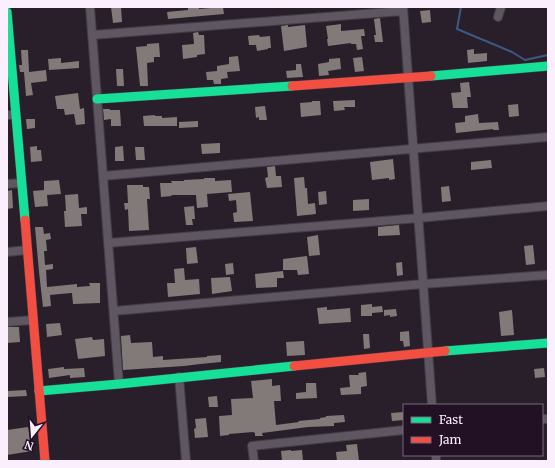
<svg xmlns="http://www.w3.org/2000/svg" width="555" height="468" font-family="Merriweather,serif">
<style>
.lines{fill:none;stroke-linecap:round;stroke-linejoin:round}
.stream{stroke:#3c5984;stroke-width:2}
.building{fill:#827a79}
.street-casing{stroke:#433b44;stroke-width:10}
.fast-casing{stroke:#433b44;stroke-width:10}
.jam-casing{stroke:#433b44;stroke-width:10}
.street{stroke:#5e5660;stroke-width:8}
.fast{stroke:#16e098;stroke-width:9}
.jam{stroke:#f24e42;stroke-width:9}
</style>
<rect width="100%" height="100%" fill="#281f2a"/>
<g class="lines">
<path class="stream" d="M461,7L457,29L512,52L525,60L548,55"/>
</g>
<path class="building" d="M111,7H121L122,22L113,23Z
M188,7H199V9L223,7L224,14L168,19L167,12L188,10Z
M430,10L431,22L422,23L420,11Z
M380,18L383,42H375L374,35H376L374,19Z
M341,24V31L364,29L365,36H361L363,49L357,50L356,44H351V43L328,46L327,39H328L326,26Z
M288,25V27L305,25L307,47L284,51L281,26Z
M198,32L199,35H204L205,54L197,55V57L183,59L182,45L194,44L193,33Z
M259,35L260,37L270,36L271,48H268V49L257,51L256,45H249L248,36Z
M159,43L160,57H154V62L147,63L148,86H140L136,47L147,46V44Z
M474,49V54L487,53V61L468,63L467,50Z
M21,50H28L29,72L46,70L47,81L31,83L33,95L26,96L24,72H20L19,65H22Z
M238,56L240,71L227,72L228,78L221,79V84H214L213,80H207L206,72L217,71V66L229,64V57Z
M362,57L364,71L355,72L353,58Z
M61,58V63L79,61V68L49,70L48,59Z
M340,58L341,69L328,71L329,75L319,76L318,64L329,62V59Z
M296,64H301L303,77L287,78L286,71L296,70Z
M116,69H123L124,86H117Z
M469,82L471,97H467L468,108H453L451,93L461,92L460,83Z
M78,93L80,109L84,108L85,124L76,125L74,114L65,115L64,109H57L55,96Z
M355,100V107H344L345,110L334,111L333,101Z
M312,101H320L321,115L301,117L300,103L312,102Z
M518,104L519,116L509,117L508,105Z
M265,106L267,120H259V117L256,118L255,107Z
M103,109H110V110H120L121,126H111V119L104,120Z
M478,114L479,123L498,122L499,130H493V129L456,133L455,123L465,122V116Z
M155,115V116H162V118L177,117V126H144L143,116Z
M26,119H35V128L27,129Z
M198,121V127L179,128V122Z
M220,143V153L202,154L201,144Z
M37,146V150H41L42,161L31,162L30,147Z
M123,146L124,161H115V147Z
M135,147H144L145,160H136Z
M393,159L395,179L389,180V178L372,180L370,162Z
M491,160L492,168L471,170V162Z
M275,166L276,176H281L282,187L267,188L265,178L268,177L267,167Z
M304,177L305,188H307L308,204L315,203L316,214L297,216L294,178Z
M204,178H215V181L231,180L232,192L207,194L208,207L197,208L196,195H171L172,196L161,197L160,183H172L171,181H184V180L204,179Z
M59,180L61,194L47,195L48,206L35,207L33,191L44,190V181Z
M127,185H143V187H149L150,199H147L149,230L129,231L128,209L125,210L124,203H128Z
M449,186L451,201L442,202L441,187Z
M12,190L13,208L7,209V191Z
M326,191L327,204L319,205L318,192Z
M250,192L253,221L234,222L233,213L237,212L236,200L229,201L228,194Z
M78,194L79,208L87,207V214H81L82,226L65,227L64,211H66L65,195Z
M369,199V210L353,211V200Z
M194,206L195,219H192L193,225H186L184,207Z
M399,225L400,235L378,236V227Z
M35,227H43L44,234L50,233L51,239L46,240L47,251H44L45,265L53,264V269L46,270L47,287L77,284V287L90,286L89,283H100V303L73,304L72,293H71L50,295L51,306L43,307L39,272Z
M318,235L320,255L309,256L307,237Z
M533,245L535,264L526,265L524,246Z
M196,247L198,263L187,264L186,248Z
M307,256L309,274L298,275L297,270H283V259Z
M402,262L403,275L397,276L396,263Z
M233,263L234,274L226,275L225,264Z
M184,268L185,280L199,279L200,294L168,297L167,283H175L174,269Z
M283,271L284,278H277V287L256,288L255,274Z
M230,277L232,291L212,294L211,278Z
M372,304V307L382,306L383,312L372,313V316H361V305Z
M327,307V310L350,308L351,322L319,324L317,308Z
M396,309L397,316L390,317V315L384,316V310Z
M512,310L514,335L501,336L499,312Z
M60,323L62,335L47,337L46,324Z
M7,327H19L20,342L7,343Z
M409,331L410,346L404,347L403,341H400V332Z
M363,334H369L370,348L364,349Z
M130,335L131,343L152,342L153,357L163,356V360L207,357V356L221,355V362L200,364L184,366L123,370L121,336Z
M92,337L93,340L104,339L105,356L78,359L75,339Z
M304,341L305,355L287,356L286,342Z
M64,367V369L84,368L85,377L70,378V375L49,378L48,369Z
M544,368L545,377L535,378L534,369Z
M366,372L367,386L361,387V394L341,395L340,388L350,387L349,375H359L358,373Z
M272,379V386L280,385L281,401H274L276,425L299,422L298,421L320,419V418L326,417V416L344,415L345,422L334,423V426L308,427L262,433L263,436H255V433L253,432L229,434V435L220,436L219,416L232,415L231,399L253,398L251,381Z
M306,383H316L317,398L296,399V393L306,392Z
M26,390L27,396L7,397V391Z
M217,396L218,407H209L208,397Z
M404,412V420L392,421L391,413Z
M206,418L208,437L195,438L194,429L196,428L195,419Z
M28,427L32,451L7,455V430Z
M357,444L359,461H337L336,452L347,451L346,445Z
M291,450V451L302,450L303,461H282L281,451Z"/>
<g class="lines">
<defs>
<path id="street" d="M90,7L119,384
M403,7L432,405
M498,17L501,7
M92,35L403,11
M7,115H16
M103,176L548,137
M7,184L21,183
M108,243L419,218L548,206
M7,252L27,250
M114,311L423,284L548,275
M7,322L33,320
M179,377L186,461
M542,419H548
M436,455V461
M254,461L252,446L404,430"/>
<path id="fast" d="M7,12L25,220
M431,76L548,66
M97,99L292,86
M445,351L548,343
M39,391L119,384L294,366"/>
<path id="jam" d="M292,86L431,76
M25,220L45,461
M294,366L445,351"/>
</defs>
<use href="#street" class="street-casing"/>
<use href="#fast" class="fast-casing"/>
<use href="#jam" class="jam-casing"/>
<use href="#street" class="street"/>
<use href="#fast" class="fast"/>
<use href="#jam" class="jam"/>
</g>
<rect width="555" height="468" fill="none" stroke="#fbeffd" stroke-width="16"/>
<rect x="403" y="404" width="140" height="52" fill="#221025" stroke="#79697b"/>
<rect x="411" y="417" width="20" height="6" fill="#16e098" stroke="#79697b"/>
<text x="439" y="424" font-size="12" fill="#fbeffd">Fast</text>
<rect x="411" y="437" width="20" height="6" fill="#f24e42" stroke="#79697b"/>
<text x="439" y="444" font-size="12" fill="#fbeffd">Jam</text>
<g transform="translate(32 436) rotate(197)" stroke="#221025" stroke-width="3" paint-order="stroke">
<path d="M0-3L7 15L0 10L-7 15Z" fill="#fbeffd"/>
<text y="-6" font-size="11" font-weight="bold" text-anchor="middle" fill="#fbeffd">N</text>
</g>
</svg>
